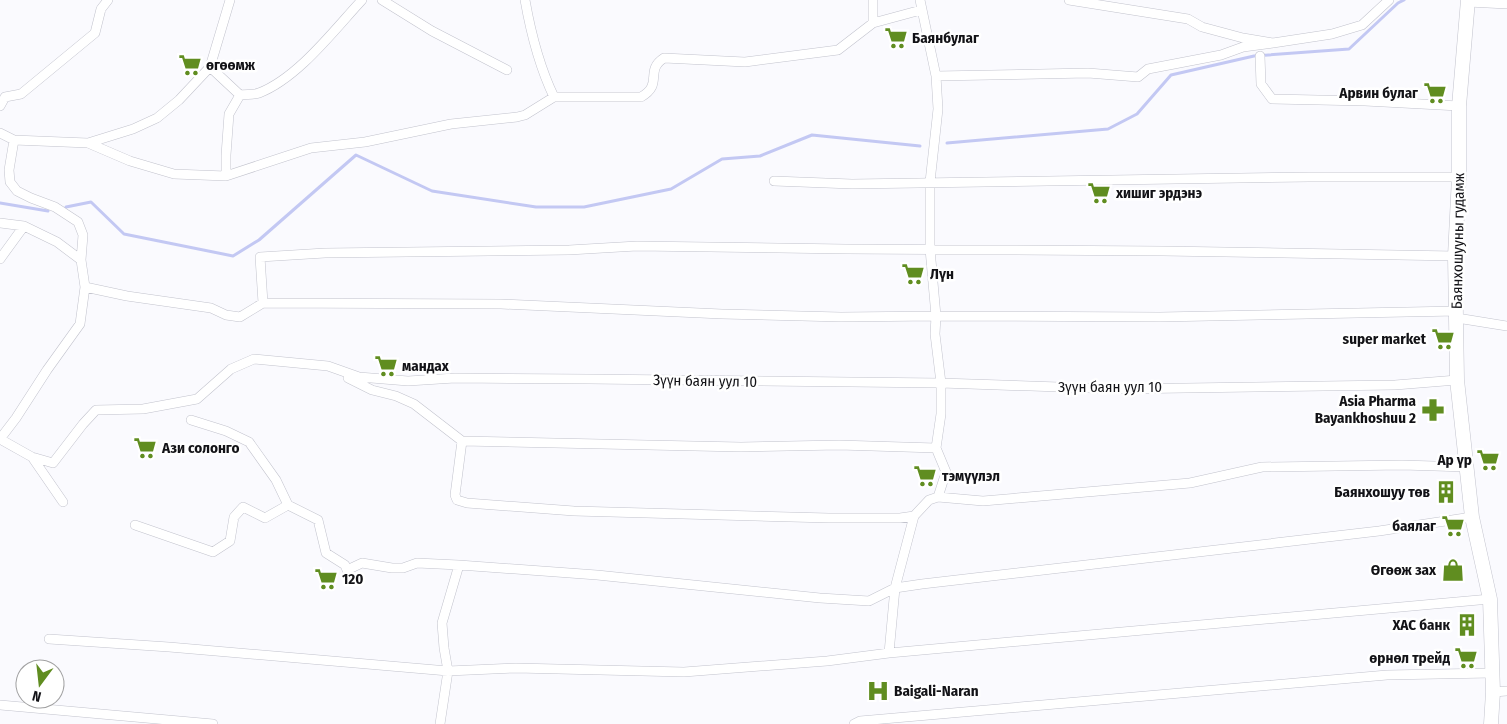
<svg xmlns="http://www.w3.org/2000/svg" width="1507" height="724" font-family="'Fira Sans Condensed',sans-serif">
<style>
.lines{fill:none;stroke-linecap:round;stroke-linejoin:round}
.stream{stroke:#c3c8f3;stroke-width:3}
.street-casing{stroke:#c2c3cd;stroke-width:10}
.secondary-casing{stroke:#c2c3cd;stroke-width:15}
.street{stroke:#fff;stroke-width:9}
.secondary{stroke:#fff;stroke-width:14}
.labels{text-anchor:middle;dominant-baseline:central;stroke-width:5;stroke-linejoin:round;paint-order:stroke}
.poi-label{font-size:15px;font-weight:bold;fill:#131317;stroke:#fff;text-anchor:start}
.street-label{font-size:15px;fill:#131317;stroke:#fff}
</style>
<rect width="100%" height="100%" fill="#fafafe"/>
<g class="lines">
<path class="stream" d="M947,143L1108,129L1137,114L1171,75L1254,56L1349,49L1398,3L1404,0
M0,203L48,211
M66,207L91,202L124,234L233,256L259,240L356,155L432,191L536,207H584L671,189L722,159L760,156L812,135L920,146"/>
<defs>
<path id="street" d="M382,0L432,31L507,70
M525,0C531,34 539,66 554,97
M873,0V23
M1069,0L1188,19L1202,27L1243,38L1273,43L1332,34L1362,25L1389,0
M1468,2L1507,4
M1260,56L1261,84L1272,99L1365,101L1459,106
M210,67L240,95
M936,76L1088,73L1138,77L1148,69L1221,55L1243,47L1273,43
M0,106L5,97L21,94L95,33L101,9L108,0
M0,133L14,140L88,143L133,129L157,118L179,100L210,67L230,0
M88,143L130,161L174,174L226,176L311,148L365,142L451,124L517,117L525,115L554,97H641C664,84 644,71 664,58L745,62L838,50L873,23L921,10
M226,176V155L229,114L240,95C246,94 254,95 259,93C298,78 334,30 362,0
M774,181L852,184L1309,177H1459
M0,223L24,226L57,242L81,260
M0,259L24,226
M85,287L127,296L211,308L226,315L240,317L263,303L501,304L722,314L841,317L936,316L1160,317L1457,311
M263,303L260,257L325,253L569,250L637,246L846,249L1163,251L1455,256
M1457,318L1507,326
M348,378L372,390L396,396L414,404L462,441L455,495L457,500L467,503L574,511L829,518H900L914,516
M191,420L226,431L249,442L276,480L288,505L318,520L326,553L345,565L347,570L362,563L392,568H403L417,563L459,565L597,575L820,598L869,601L895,588L922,584L1379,531L1472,517
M0,439L32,457L53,463L83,424L96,410L143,409L197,399L231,369L254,359L328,366L359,377L408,381L455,378L589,379L941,383L1117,389L1395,385L1457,380
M0,439L16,418L47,370L80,324L85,287L81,260L83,235L78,222L55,207L31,198L17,191L10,182L9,170L14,140
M462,441L741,447L839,445L936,448
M32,457L63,502
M938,497L983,501L1190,483L1262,467L1402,465L1467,467
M135,525L213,552L230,541L234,517L243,507L265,518L288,505
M49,639L169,647L448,671L516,668L684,672L827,661L889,653L977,645L1490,599
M889,653L895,588L914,516L929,500L938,497L946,472L936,448L941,414V383L935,334L936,316L930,249V182L938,109L936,76L920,0
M1493,692L1507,691
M0,705L213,724
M440,724L448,671L444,648L442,623L459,565
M854,724L860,721L1387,675L1491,673"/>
<path id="secondary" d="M1468,0L1459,106V177L1455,256L1457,380L1472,517L1490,599L1493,692L1491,724"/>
</defs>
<use href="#street" class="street-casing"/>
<use href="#secondary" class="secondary-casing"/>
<use href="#street" class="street"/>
<use href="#secondary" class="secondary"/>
</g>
<defs>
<symbol id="supermarket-bare" viewBox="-9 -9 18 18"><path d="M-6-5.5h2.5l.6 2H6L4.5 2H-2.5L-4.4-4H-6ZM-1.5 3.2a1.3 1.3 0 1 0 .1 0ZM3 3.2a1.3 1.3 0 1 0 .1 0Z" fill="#608d20" stroke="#fff" stroke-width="2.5" paint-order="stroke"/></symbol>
<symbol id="pharmacy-bare" viewBox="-9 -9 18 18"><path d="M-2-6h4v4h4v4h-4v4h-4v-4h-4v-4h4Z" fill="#608d20" stroke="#fff" stroke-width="2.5" paint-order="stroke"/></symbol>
<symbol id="building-bare" viewBox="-9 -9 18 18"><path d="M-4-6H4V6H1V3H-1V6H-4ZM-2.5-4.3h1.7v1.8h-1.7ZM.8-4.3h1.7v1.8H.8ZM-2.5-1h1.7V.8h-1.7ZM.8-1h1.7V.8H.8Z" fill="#608d20" stroke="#fff" stroke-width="2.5" paint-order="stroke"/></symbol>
<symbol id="shop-bare" viewBox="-9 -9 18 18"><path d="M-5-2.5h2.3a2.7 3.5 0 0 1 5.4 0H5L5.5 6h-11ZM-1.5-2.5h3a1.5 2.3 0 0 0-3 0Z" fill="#608d20" stroke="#fff" stroke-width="2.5" paint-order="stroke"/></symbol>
<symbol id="hospital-bare" viewBox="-9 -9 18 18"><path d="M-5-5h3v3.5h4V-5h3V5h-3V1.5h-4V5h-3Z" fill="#608d20" stroke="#fff" stroke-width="2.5" paint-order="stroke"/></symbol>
</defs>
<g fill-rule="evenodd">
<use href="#supermarket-bare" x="880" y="22" width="32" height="32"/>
<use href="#supermarket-bare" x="174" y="49" width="32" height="32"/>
<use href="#supermarket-bare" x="1419" y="77" width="32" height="32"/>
<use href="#supermarket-bare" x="1083" y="177" width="32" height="32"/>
<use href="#supermarket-bare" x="897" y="258" width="32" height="32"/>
<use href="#supermarket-bare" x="1427" y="323" width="32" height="32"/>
<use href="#supermarket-bare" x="370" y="350" width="32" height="32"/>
<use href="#pharmacy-bare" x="1417" y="394" width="32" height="32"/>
<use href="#supermarket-bare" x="129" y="432" width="32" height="32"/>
<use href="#supermarket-bare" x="1472" y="444" width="32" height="32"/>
<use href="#supermarket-bare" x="909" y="460" width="32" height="32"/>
<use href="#building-bare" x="1430" y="476" width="32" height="32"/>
<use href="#supermarket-bare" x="1437" y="510" width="32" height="32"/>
<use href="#shop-bare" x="1437" y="554" width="32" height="32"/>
<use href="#supermarket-bare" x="310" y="563" width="32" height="32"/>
<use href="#building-bare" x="1451" y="609" width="32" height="32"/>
<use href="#supermarket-bare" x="1450" y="642" width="32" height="32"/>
<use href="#hospital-bare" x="862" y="675" width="32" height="32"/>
</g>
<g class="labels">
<g class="poi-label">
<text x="912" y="38">Баянбулаг</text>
<text x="206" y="65">өгөөмж</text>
<text x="1418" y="93" text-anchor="end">Арвин булаг</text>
<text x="1116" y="193">хишиг эрдэнэ</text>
<text x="930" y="274">Лүн</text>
<text x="1426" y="339" text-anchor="end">super market</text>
<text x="402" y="366">мандах</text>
<text x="1416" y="401" text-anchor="end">Asia Pharma<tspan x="1416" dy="17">Bayankhoshuu 2</tspan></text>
<text x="162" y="448">Ази солонго</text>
<text x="1472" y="460" text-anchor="end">Ар үр</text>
<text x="942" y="476">тэмүүлэл</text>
<text x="1430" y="492" text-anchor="end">Баянхошуу төв</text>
<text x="1436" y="526" text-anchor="end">баялаг</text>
<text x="1436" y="570" text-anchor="end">Өгөөж зах</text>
<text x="342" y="579">120</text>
<text x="1450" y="625" text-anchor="end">ХАС банк</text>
<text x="1450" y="658" text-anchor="end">өрнөл трейд</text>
<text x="894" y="691">Baigali-Naran</text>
</g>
<g class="street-label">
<text transform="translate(1458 241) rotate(-89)">Баянхошууны гудамж</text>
<text transform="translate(705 381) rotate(1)">Зүүн баян уул 10</text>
<text x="1110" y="387">Зүүн баян уул 10</text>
</g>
</g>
<g transform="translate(40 684) rotate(195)"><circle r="24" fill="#ffffff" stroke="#a1a1a2"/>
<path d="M0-4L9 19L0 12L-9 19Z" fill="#608d20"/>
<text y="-8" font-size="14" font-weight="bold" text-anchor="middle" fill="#131317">N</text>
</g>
</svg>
